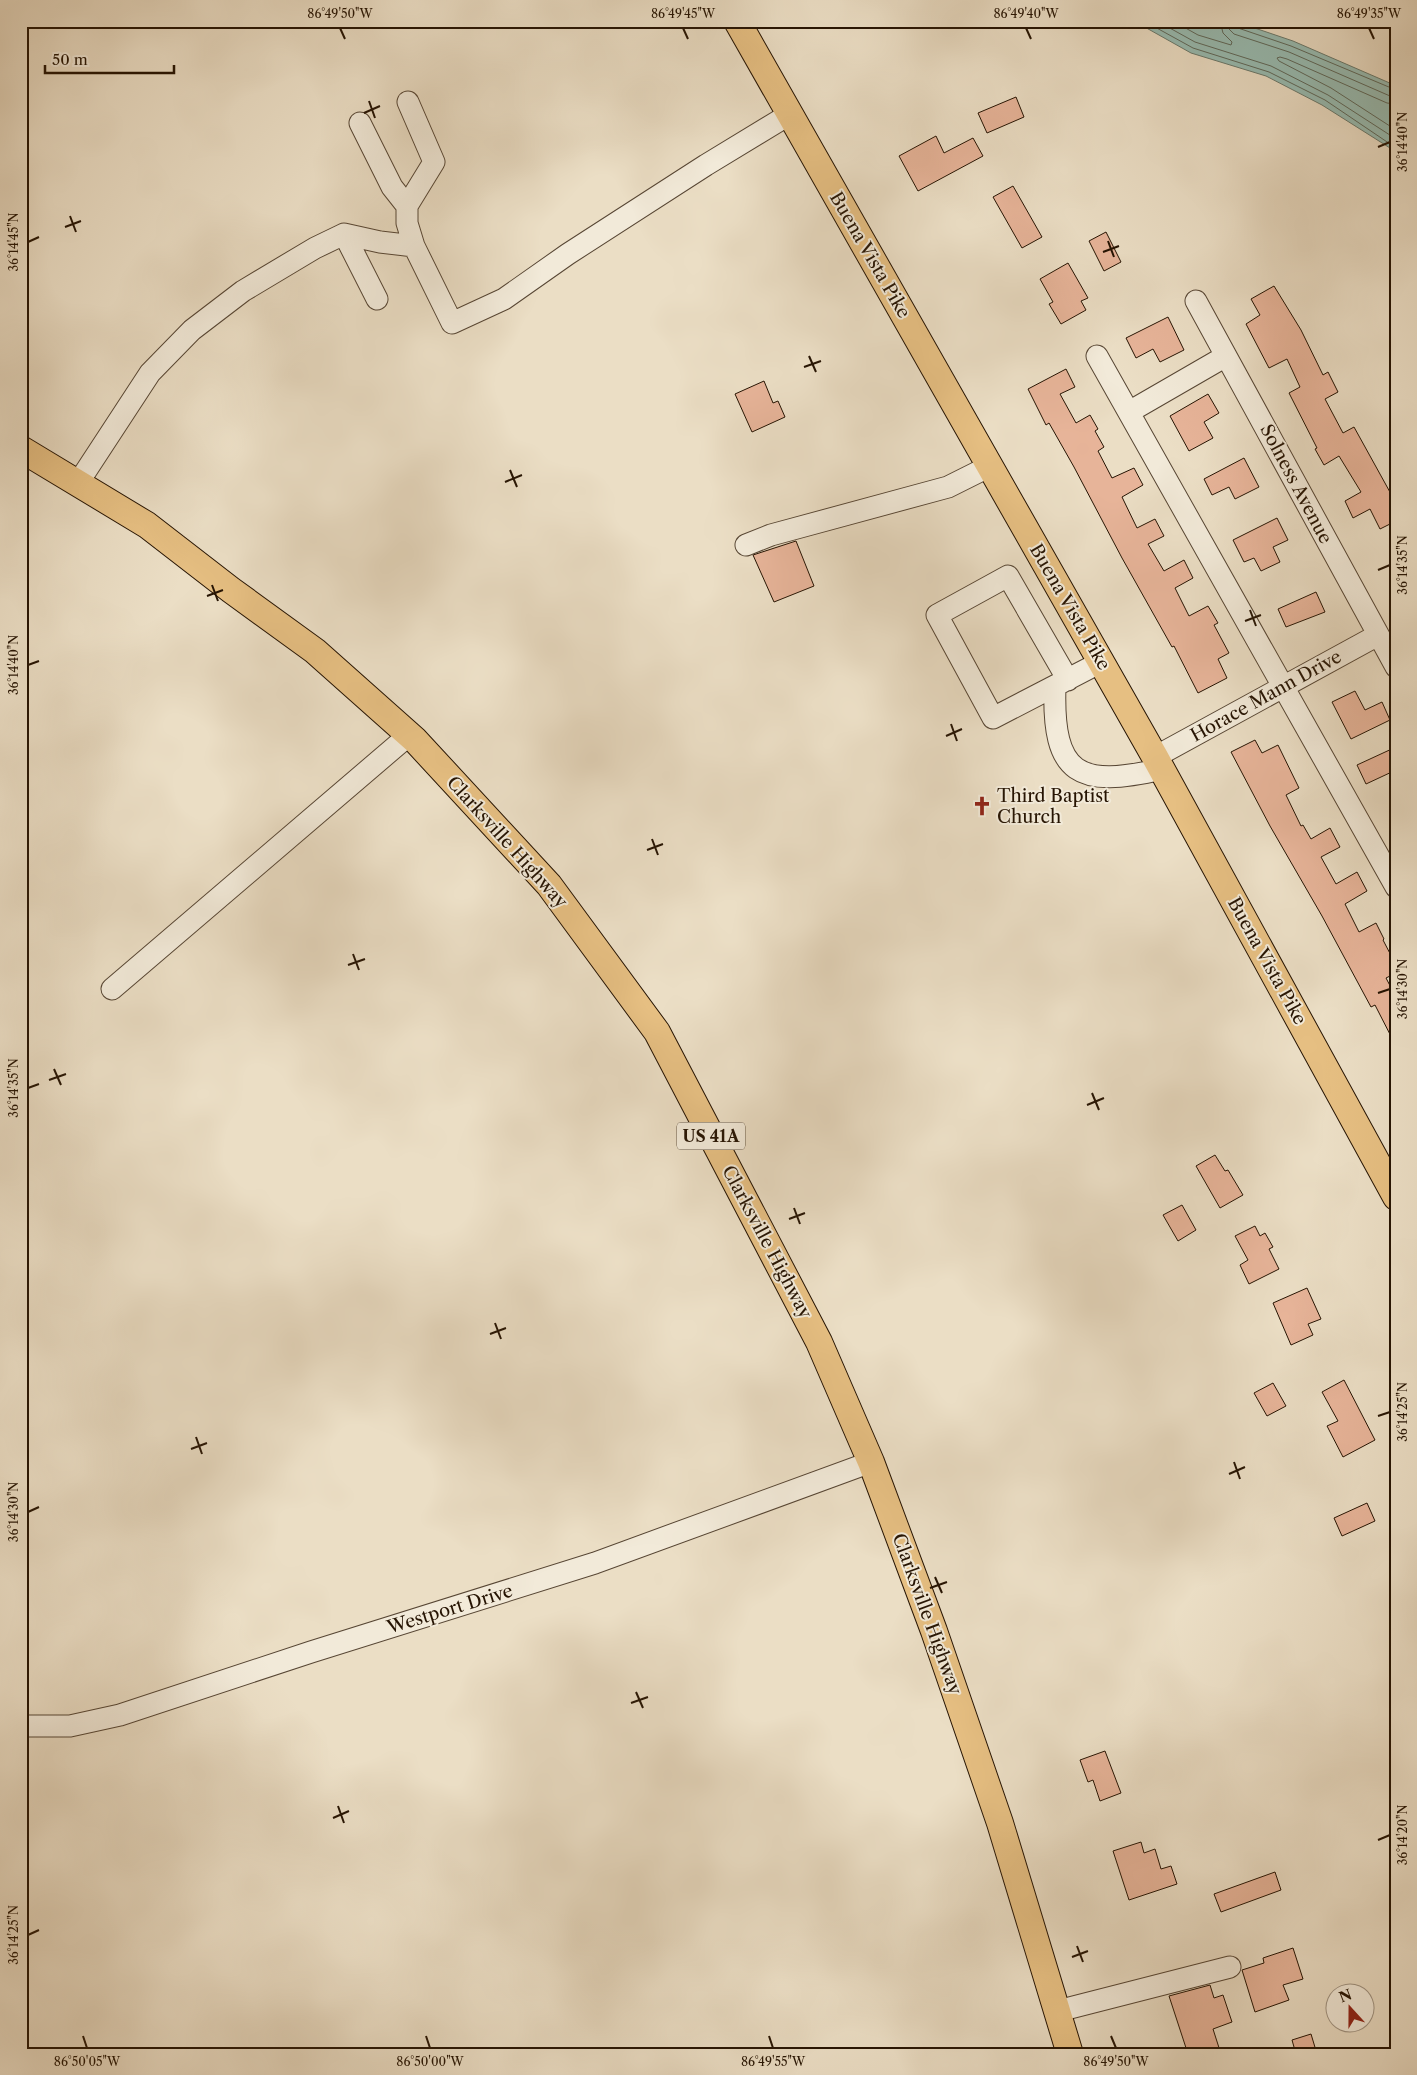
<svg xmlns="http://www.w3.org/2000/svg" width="1417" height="2075" font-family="'Libre Caslon Text',serif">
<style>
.water{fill:#98bcb2;stroke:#6a796c}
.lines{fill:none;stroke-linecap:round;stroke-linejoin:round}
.shore{stroke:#5f685a;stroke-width:1}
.building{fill:#e7b499;stroke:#261403}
.minor-casing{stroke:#574634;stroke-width:23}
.major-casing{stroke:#261403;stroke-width:28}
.minor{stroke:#f2ead9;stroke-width:21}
.major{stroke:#e6bf82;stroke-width:26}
.ticks{fill:none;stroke:#261403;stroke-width:2}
.labels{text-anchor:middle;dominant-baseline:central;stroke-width:4;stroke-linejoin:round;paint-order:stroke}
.shield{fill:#f2ead9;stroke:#635443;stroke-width:1}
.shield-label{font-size:16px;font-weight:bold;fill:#261403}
.street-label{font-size:18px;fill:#261403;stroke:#f2ead9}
.poi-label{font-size:18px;fill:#261403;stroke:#f2ead9;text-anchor:start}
.neatline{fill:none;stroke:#261403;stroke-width:2}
.ticks-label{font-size:12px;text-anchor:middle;fill:#261403}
</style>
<rect width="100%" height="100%" fill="#ebdec5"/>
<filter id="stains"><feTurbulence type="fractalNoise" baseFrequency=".004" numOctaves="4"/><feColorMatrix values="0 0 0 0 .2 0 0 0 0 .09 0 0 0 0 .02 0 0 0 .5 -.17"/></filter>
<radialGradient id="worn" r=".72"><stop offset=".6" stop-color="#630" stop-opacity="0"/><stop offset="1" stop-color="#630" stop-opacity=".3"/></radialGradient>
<path class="water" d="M1134,21H1234L1293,41L1392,84L1396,87V156L1390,148L1322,105L1266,76L1191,53Z"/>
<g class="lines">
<path class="shore" d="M1144,21L1193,48L1269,72L1325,100L1396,148
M1157,21L1195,42L1271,66L1328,95L1396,139
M1173,21L1198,35L1231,45L1232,42L1223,33L1220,21
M1228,21L1229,29L1234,34L1289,52L1390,96L1396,97
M1234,21L1235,26L1238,28L1291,46L1396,90
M1396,104L1387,103L1287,59L1280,57L1277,58L1279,61L1331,88L1396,130"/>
</g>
<path class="building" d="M1016,97L1024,117L987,133L978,113Z
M936,136L944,153L973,138L983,156L918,191L899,156Z
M1013,186L1042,237L1022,248L993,197Z
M1106,232L1121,262L1104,271L1089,241Z
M1068,263L1088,298L1081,301L1086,310L1061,324L1049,304L1053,302L1040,279Z
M1274,286L1301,330L1323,375L1328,372L1338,392L1325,399L1343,433L1354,427L1396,503V521L1380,529L1370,509L1353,518L1345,501L1361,492L1339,456L1324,465L1315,449L1317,448L1289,393L1300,387L1287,359L1269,368L1246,324L1260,315L1251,299Z
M1168,317L1184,350L1160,362L1153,349L1136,358L1126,338Z
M1066,369L1075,387L1060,394L1076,423L1090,415L1098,429L1095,431L1104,447L1098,451L1112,478L1134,468L1143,485L1122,497L1137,528L1155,519L1164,536L1148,544L1164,571L1184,560L1193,578L1175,588L1189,616L1208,606L1218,623L1214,625L1229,653L1218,659L1227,678L1198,693L1174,646L1172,647L1122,558L1074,467L1049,423L1046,425L1028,389Z
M764,381L773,403L778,401L785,417L752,432L735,394Z
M1208,394L1219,413L1204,422L1213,438L1189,451L1170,416Z
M1244,458L1259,487L1235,499L1229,487L1212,495L1204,479Z
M1277,518L1288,540L1273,547L1280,562L1261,571L1254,558L1244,562L1233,540Z
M796,541L814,586L774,602L753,555Z
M1316,592L1325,612L1286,627L1278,609Z
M1355,691L1365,710L1382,702L1390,720L1351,739L1332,702Z
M1255,740L1262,753L1278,745L1299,788L1286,795L1301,826L1303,825L1311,839L1330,828L1340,847L1321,857L1336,884L1357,872L1367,891L1345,904L1359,932L1376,923L1384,939L1383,940L1396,965V973L1386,978L1396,997V1046L1375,1005L1371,1007L1322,916L1270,826L1231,752Z
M1396,747V770L1366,784L1357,765Z
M1215,1155L1225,1171L1228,1170L1243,1195L1220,1208L1196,1166Z
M1182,1205L1196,1230L1178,1241L1163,1215Z
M1255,1226L1260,1236L1265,1233L1273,1247L1269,1249L1279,1269L1249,1284L1240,1265L1248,1260L1235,1236Z
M1307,1288L1321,1319L1308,1324L1313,1335L1291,1345L1273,1303Z
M1344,1380L1375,1440L1343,1457L1327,1426L1338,1421L1322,1392Z
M1273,1383L1286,1406L1267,1416L1254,1393Z
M1367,1503L1375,1521L1342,1536L1334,1518Z
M1105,1751L1121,1793L1100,1801L1093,1780L1088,1782L1080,1760Z
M1141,1842L1144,1853L1155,1849L1161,1869L1171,1866L1177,1884L1129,1900L1113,1851Z
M1275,1872L1281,1890L1221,1912L1214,1894Z
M1293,1948L1303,1979L1283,1985L1289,2000L1255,2012L1242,1970L1264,1963L1263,1958Z
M1210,1985L1214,1998L1223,1995L1232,2022L1213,2029L1221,2054H1188L1169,1996Z
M1311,2034L1317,2054H1296L1292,2040Z"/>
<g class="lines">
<defs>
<path id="minor" d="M408,102L434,162L407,206V223L414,246
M360,123L392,187L407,206
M344,234L377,299
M1196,301L1396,667
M1097,356L1396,887
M1129,412L1226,356
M78,483L150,373L192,330L243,291L315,248L344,234L380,242L414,246L452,323L504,299L568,254L706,165L790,114
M746,545L771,535L948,487L990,466
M1068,680L1008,576L937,615L993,718L1101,662
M1055,686C1052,776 1079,788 1162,769
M1155,757L1378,635
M112,989L409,735
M21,1726H70L120,1715L311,1652L595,1563L871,1462
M1058,2011L1230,1967"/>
<path id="major" d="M737,21L1155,757L1396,1197
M21,449L147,525L231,590L315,651L415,740L549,885L657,1032L819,1342L871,1462L934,1631L1000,1823L1070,2054"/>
</defs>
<use href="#minor" class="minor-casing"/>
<use href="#major" class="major-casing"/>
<use href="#minor" class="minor"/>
<use href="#major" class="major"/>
</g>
<path class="ticks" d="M340,28L345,39M683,28L688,39M1026,28L1031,39M1369,28L1374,39M369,101L375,118M364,113L380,106M1378,147L1390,142M70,216L76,232M65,227L81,221M1108,241L1114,257M28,242L39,237M1103,252L1119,246M809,356L816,372M804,367L821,361M510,470L517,487M505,482L522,475M1378,570L1390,565M212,585L218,601M207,596L223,590M1250,610L1256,626M1245,621L1261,615M28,665L39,661M951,724L957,741M946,736L962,729M652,839L658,855M647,850L663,844M353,954L359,970M348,965L365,959M1378,993L1390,989M54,1069L61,1085M49,1080L66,1074M28,1088L39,1084M1092,1093L1099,1110M1087,1105L1104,1098M794,1208L800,1224M789,1219L805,1213M495,1323L501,1339M490,1334L506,1328M1378,1416L1390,1412M196,1437L202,1454M191,1449L207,1443M1234,1462L1240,1479M1229,1474L1245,1467M28,1512L39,1507M935,1577L942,1593M930,1588L947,1582M636,1692L643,1708M631,1703L648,1697M338,1806L344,1823M333,1818L349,1811M1378,1840L1390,1835M28,1935L39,1930M1077,1946L1083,1962M1072,1957L1088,1951M83,2036L87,2048M426,2036L430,2048M769,2036L773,2048M1111,2036L1116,2048"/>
<defs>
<symbol id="church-bare" viewBox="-9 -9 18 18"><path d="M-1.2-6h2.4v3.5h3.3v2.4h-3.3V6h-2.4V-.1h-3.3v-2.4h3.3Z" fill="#8f2418" stroke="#f2ead9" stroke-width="2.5" paint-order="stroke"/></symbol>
</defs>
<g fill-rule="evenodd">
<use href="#church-bare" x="968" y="792" width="28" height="28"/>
</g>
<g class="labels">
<rect class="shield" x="677" y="1122.5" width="68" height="27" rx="4"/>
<g class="shield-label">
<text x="711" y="1136">US 41A</text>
</g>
<g class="street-label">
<text transform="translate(870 255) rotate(60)">Buena Vista Pike</text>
<text transform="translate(1296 484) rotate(62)">Solness Avenue</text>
<text transform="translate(1070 607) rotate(60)">Buena Vista Pike</text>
<text transform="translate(1266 696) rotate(-29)">Horace Mann Drive</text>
<text transform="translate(507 842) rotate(48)">Clarksville Highway</text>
<text transform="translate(1267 961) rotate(61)">Buena Vista Pike</text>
<text transform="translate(767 1242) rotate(62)">Clarksville Highway</text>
<text transform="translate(450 1609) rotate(-17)">Westport Drive</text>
<text transform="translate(927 1614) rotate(70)">Clarksville Highway</text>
</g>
<g class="poi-label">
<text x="997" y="796">Third Baptist<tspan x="997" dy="21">Church</tspan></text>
</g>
</g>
<rect width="1417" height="2075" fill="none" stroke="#ebdec5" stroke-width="55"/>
<g transform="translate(1350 2008) rotate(339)"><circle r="24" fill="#f2ead9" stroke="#a09483"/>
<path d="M0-4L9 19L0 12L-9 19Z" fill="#8f2418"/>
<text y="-8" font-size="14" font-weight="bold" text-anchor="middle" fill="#261403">N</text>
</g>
<path d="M45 65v8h129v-8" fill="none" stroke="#261403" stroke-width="2.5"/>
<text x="52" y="65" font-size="15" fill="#261403" stroke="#f2ead9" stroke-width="4" paint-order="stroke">50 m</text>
<rect x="28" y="28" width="1362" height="2020" class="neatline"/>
<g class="ticks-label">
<text x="340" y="18">86°49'50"W</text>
<text x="683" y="18">86°49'45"W</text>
<text x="1026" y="18">86°49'40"W</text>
<text x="1369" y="18">86°49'35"W</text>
<text transform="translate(1403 142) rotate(-90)" y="4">36°14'40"N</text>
<text transform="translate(14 242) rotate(-90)" y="4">36°14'45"N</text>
<text transform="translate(1403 565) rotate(-90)" y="4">36°14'35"N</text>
<text transform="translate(14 665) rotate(-90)" y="4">36°14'40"N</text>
<text transform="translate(1403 989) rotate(-90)" y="4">36°14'30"N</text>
<text transform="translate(14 1088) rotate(-90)" y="4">36°14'35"N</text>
<text transform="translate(1403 1412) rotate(-90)" y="4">36°14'25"N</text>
<text transform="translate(14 1512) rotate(-90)" y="4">36°14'30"N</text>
<text transform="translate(1403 1835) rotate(-90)" y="4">36°14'20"N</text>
<text transform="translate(14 1935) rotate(-90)" y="4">36°14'25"N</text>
<text x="87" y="2066">86°50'05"W</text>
<text x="430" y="2066">86°50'00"W</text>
<text x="773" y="2066">86°49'55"W</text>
<text x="1116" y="2066">86°49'50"W</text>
</g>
<rect width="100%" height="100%" filter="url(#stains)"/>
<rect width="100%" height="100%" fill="url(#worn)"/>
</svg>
